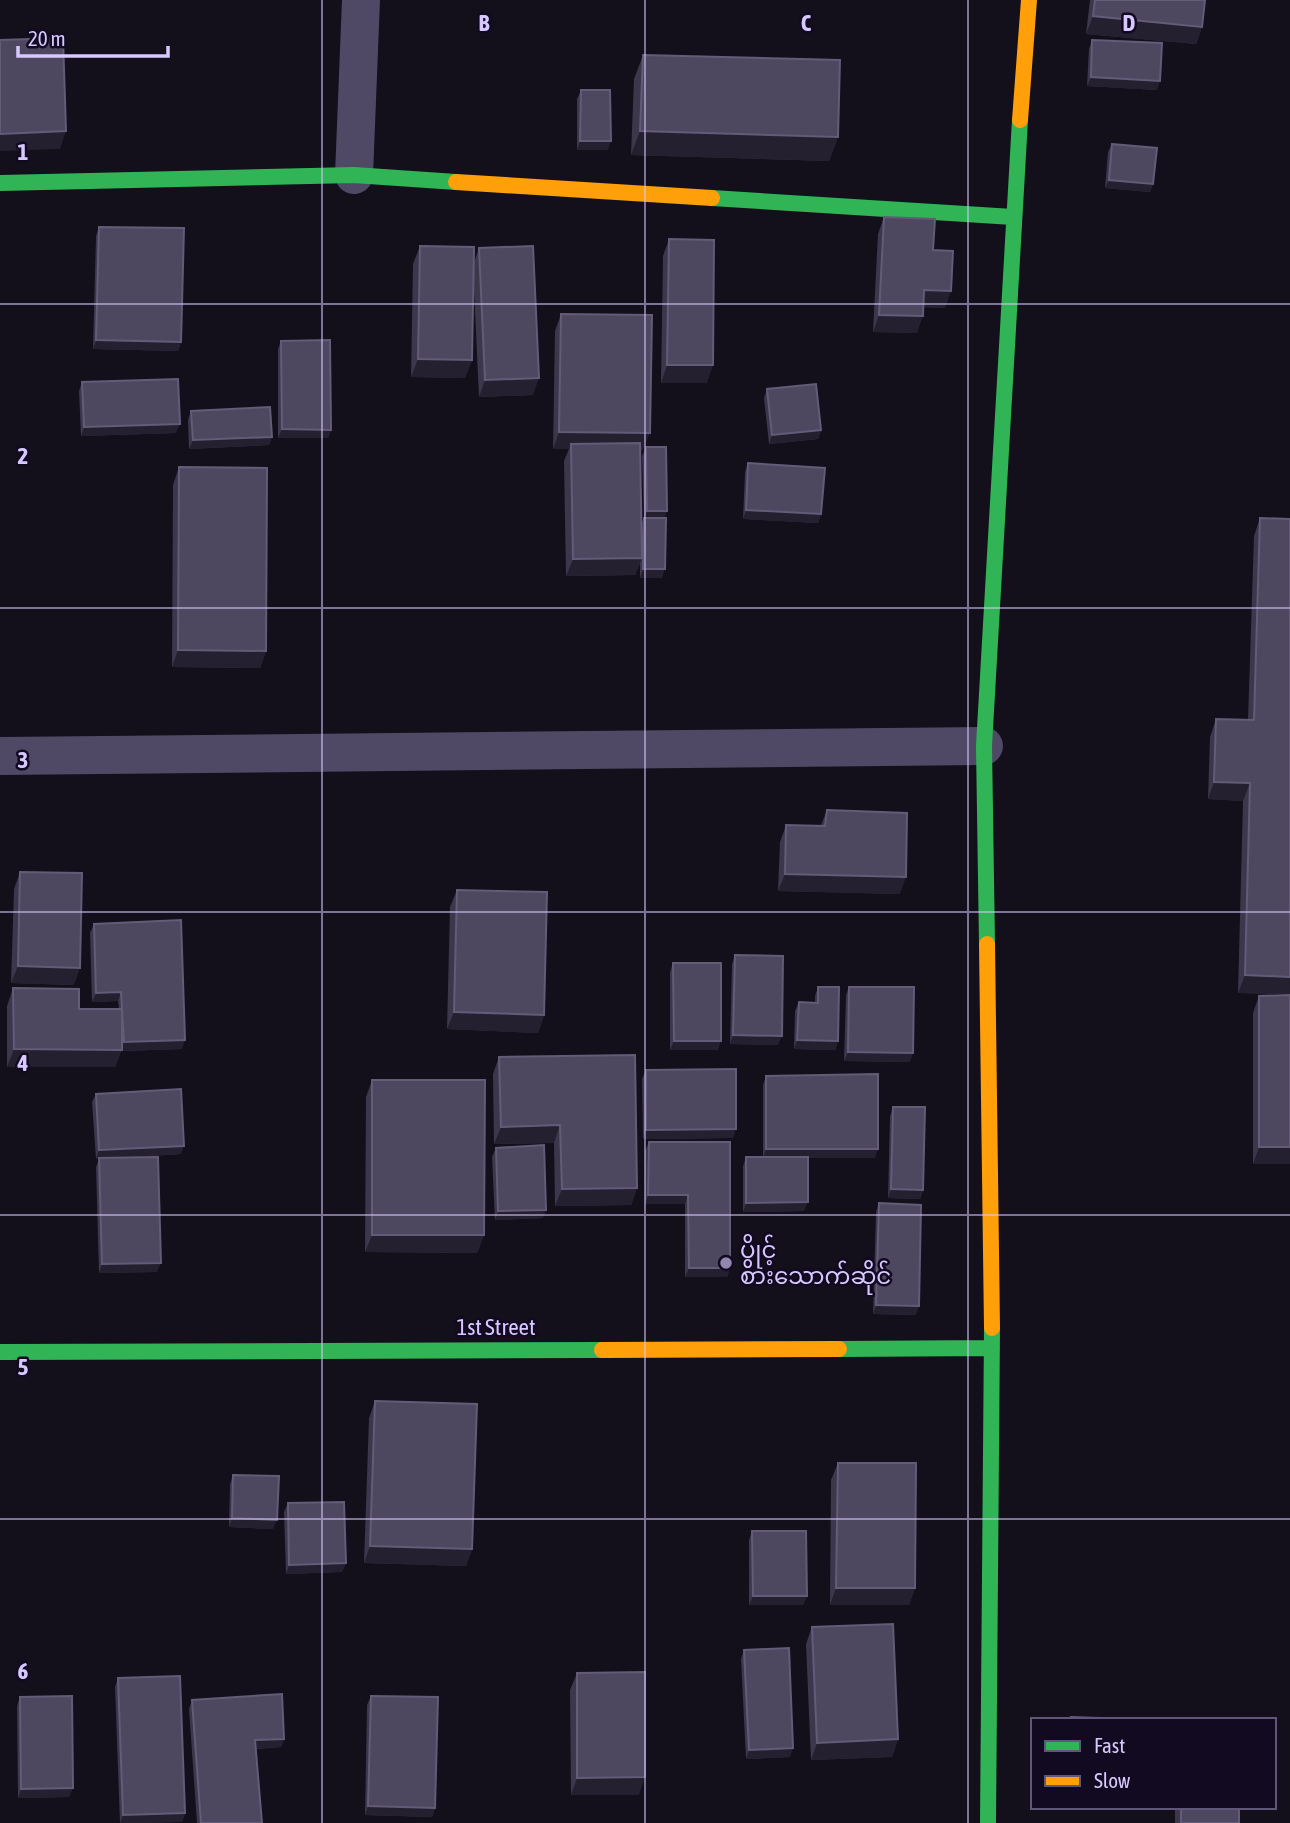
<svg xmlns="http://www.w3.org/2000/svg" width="1290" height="1823" font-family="'Asap Condensed','Noto Sans Myanmar',sans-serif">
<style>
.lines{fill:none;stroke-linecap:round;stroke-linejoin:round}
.street{stroke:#4f4965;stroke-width:38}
.fast{stroke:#30b455;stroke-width:16}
.slow{stroke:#ff9f0a;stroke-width:16}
.wall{fill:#3d374c}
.shaded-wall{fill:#252030}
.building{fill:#4d475f;stroke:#635b78;stroke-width:2}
.grid{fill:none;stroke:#d7c9ff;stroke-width:2;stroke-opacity:0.55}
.poi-dot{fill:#9288af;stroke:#110a20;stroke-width:2.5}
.labels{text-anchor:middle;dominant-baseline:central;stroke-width:5;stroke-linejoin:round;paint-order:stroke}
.poi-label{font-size:23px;fill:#d7c9ff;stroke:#110a20;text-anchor:start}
.street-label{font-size:23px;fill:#d7c9ff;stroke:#110a20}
.grid-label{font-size:23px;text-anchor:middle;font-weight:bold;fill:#d7c9ff;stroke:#110a20;stroke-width:5;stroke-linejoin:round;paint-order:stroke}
</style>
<rect width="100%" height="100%" fill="#130f1b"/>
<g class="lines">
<path class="street" d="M354,175L361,0
M0,756L984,746"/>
<path class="fast" d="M0,183L354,175L456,182
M712,198L1013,217
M987,944L984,746L1020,120
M839,1349L992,1348
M0,1352L602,1350
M988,1823L992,1328"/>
<path class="slow" d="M1020,120L1029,0
M456,182L712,198
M987,944L992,1328
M602,1350L839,1349"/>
</g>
<path class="wall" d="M1090,0H1205L1202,27L1196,44L1086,34Z
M1092,40L1157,90L1087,86L1089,49Z
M643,55L838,137L829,161L631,155L634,79Z
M581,90L608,150H577V99Z
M1112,144L1153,184L1150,192L1105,188L1108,152Z
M884,217L933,250L945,308L924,307L917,333L873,332L878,234Z
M99,227L181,342L178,351L93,349L96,236Z
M669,239L707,383H661L663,256Z
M420,246L473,265L479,248L533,395L479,397L473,268L472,360L465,378L411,377L413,264Z
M561,314L643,450H640L641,524L644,518L642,456L646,447L664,518L662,578H640V563L635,575L566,576L564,461L569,449H553L555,331Z
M281,341L331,430L328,438H278V349Z
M82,382L176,433L81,436L79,391Z
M767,389L821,430L818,439L769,444L764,398Z
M191,411L272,437L269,445L189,449L188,420Z
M748,463L821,514L818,523L743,519L745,472Z
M179,467L266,651L260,668L172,667L173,485Z
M1260,518L1290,519V994L1238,993L1243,801L1208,799L1210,737L1216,719L1248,720L1254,536Z
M827,810L900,894L778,891L780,842L786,825H821Z
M20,872L74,985L11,983L14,889Z
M457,890L544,1015L538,1033L447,1029L450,907Z
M94,924L182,1049L121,1051L115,1067H7V1006L13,988L79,1009H119L118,1001L92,1002L90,933Z
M735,955L778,1045L730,1044L732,964Z
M673,963L718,1050H670V972Z
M818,987L838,1041L835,1050L794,1049L795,1011L799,1002L815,1003V996Z
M849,987L910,1062L844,1061L846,995Z
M1259,996L1290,1164H1253V1013Z
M499,1057L637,1188L631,1205L555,1206L554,1143L494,1144L493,1074Z
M646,1070L733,1138L643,1139L642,1079Z
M766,1076L875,1158H808L804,1211L743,1212V1166L746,1157H763V1085Z
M372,1080L484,1235L477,1253L365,1252L366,1097Z
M96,1094L181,1154L120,1158L157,1272L99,1273L96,1167L99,1159H96L92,1102Z
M893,1107L923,1190L920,1199L888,1198L890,1116Z
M649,1142H730V1268L727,1277H685V1204H645V1151Z
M496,1148L543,1218L495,1220L492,1157Z
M879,1203L916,1315L873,1314L876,1212Z
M375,1401L472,1549L466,1566L364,1563L369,1418Z
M838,1463L915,1588L909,1605H830L831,1480Z
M233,1475L273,1529L229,1527L230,1484Z
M288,1503L346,1563L342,1572L286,1574L284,1512Z
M752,1531L807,1596L803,1605H749V1540Z
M812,1627L898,1739L892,1757L811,1760L806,1644Z
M744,1650L790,1757L746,1759L741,1659Z
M577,1673L639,1795H571L570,1690Z
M118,1678L185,1813L182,1822L120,1823L115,1687Z
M371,1696L435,1808L432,1817L365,1815L367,1705Z
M20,1697L69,1797L18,1798L17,1706Z
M192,1700L284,1739L281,1747L256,1749L262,1823H197L189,1709Z
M1175,1807H1239V1823H1175Z"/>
<path class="shaded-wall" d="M1093,16L1202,27L1196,44L1086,34Z
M1091,77L1160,81L1157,90L1087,86Z
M66,131L60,149L0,151V134Z
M640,131L838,137L829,161L631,155Z
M580,141H611L608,150H577Z
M1109,180L1153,184L1150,192L1105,188Z
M924,290L951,291L945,308L918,307Z
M879,315L923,316L917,333L873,332Z
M96,340L181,342L178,351L93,349Z
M418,359L472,360L465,378L411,377Z
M667,365H713L707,383H661Z
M539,378L533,395L479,397L485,380Z
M180,424L176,433L81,436L84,427Z
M282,429L331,430L328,438H278Z
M821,430L818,439L769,444L772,435Z
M559,432L650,433L643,450L571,449V444L569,449H553Z
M272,437L269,445L189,449L193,440Z
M746,510L821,514L818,523L743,519Z
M647,511H667L664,520H644Z
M642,558L635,575L566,576L573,559Z
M643,569H665L662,578H640Z
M178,650L266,651L260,668L172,667Z
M1214,782L1250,783L1243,801L1208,799Z
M785,874L906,877L900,894L778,891Z
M18,966L80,968L74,985L11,983Z
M1245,975L1290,977V994L1238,993Z
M121,992L118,1001L92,1002L96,993Z
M454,1012L544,1015L538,1033L447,1029Z
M733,1035L782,1036L778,1045L730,1044Z
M185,1040L182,1049L121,1051L115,1067H7L14,1049L121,1050L124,1042Z
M797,1040L838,1041L835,1050L794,1049Z
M674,1041H721L718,1050H670Z
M848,1052L913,1053L910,1062L844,1061Z
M560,1125L554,1143L494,1144L501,1127Z
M736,1129L733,1138L643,1139L646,1130Z
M184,1146L181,1154L96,1159L99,1150Z
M1259,1147H1290V1164H1253Z
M766,1149H878L875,1158H763Z
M637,1188L631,1205L555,1206L562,1189Z
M891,1189L923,1190L920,1199L888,1198Z
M648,1195H688L685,1204H645Z
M808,1202L804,1211L743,1212L746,1203Z
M546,1210L543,1218L495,1220L498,1211Z
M372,1235H484L477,1253L365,1252Z
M161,1263L157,1272L99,1273L102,1264Z
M689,1268H730L727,1277H685Z
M876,1305L919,1306L916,1315L873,1314Z
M232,1518L277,1520L273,1529L229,1527Z
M370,1546L472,1549L466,1566L364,1563Z
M346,1563L342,1572L286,1574L289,1565Z
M836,1588H915L909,1605H830Z
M753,1596H807L803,1605H749Z
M284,1739L281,1747L252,1749L255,1740Z
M898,1739L892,1757L811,1760L817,1743Z
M793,1748L790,1757L746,1759L749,1750Z
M645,1777L639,1795H571L577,1778Z
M73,1788L69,1797L18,1798L21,1789Z
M368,1806L435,1808L432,1817L365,1815Z
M185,1813L182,1822L120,1823L123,1815Z"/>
<path class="building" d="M1095,0H1205L1202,27L1093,16Z
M63,38L66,131L0,134V40Z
M1092,40L1162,43L1160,81L1091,77Z
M643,55L840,60L838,137L640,131Z
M581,90H610L611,141H580Z
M1112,144L1157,148L1153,184L1109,180Z
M884,217L935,219L933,250L953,251L951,291L924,290L923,316L879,315Z
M99,227L184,228L181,342L96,340Z
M669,239L714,240L713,365H667Z
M420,246L474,247L472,360L418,359Z
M533,246L539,378L485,380L479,248Z
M561,314L652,315L650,433L559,432Z
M330,340L331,430L282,429L281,341Z
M178,379L180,424L84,427L82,382Z
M816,384L821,430L772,435L767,389Z
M270,407L272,437L193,440L191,411Z
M640,443L642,558L573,559L571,444Z
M646,447H666L667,511H647Z
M748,463L825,468L821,514L746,510Z
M179,467L267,468L266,651L178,650Z
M644,518H666L665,569H643Z
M1260,518L1290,519V977L1245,975L1250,783L1214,782L1216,719L1254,720Z
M827,810L907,813L906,877L785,874L786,825L825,826Z
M20,872L82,873L80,968L18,966Z
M457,890L547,892L544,1015L454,1012Z
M181,920L185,1040L124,1042L121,992L96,993L94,924Z
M735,955L783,956L782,1036L733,1035Z
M673,963H721V1041H674Z
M818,987H839L838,1041L797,1040L799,1002L818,1003Z
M849,987H914L913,1053L848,1052Z
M13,988L79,989V1009H122V1050L14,1049Z
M1290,995V1147H1259V996Z
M635,1055L637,1188L562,1189L560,1125L501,1127L499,1057Z
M736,1069V1129L646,1130V1070Z
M878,1074V1149H766V1076Z
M372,1080H485L484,1235H372Z
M181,1089L184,1146L99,1150L96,1094Z
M893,1107H925L923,1190L891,1189Z
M649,1142H730V1268H689L688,1195H648Z
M544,1145L546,1210L498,1211L496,1148Z
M158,1157L161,1263L102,1264L99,1158Z
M746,1157H808V1202L746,1203Z
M879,1203L921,1205L919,1306L876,1305Z
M375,1401L477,1404L472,1549L370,1546Z
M838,1463H916L915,1588H836Z
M233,1475L279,1476L277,1520L232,1518Z
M344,1502L346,1563L289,1565L288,1503Z
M752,1531H806L807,1596H753Z
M893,1624L898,1739L817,1743L812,1627Z
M789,1648L793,1748L749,1750L744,1650Z
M645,1672V1777L577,1778V1673Z
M180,1676L185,1813L123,1815L118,1678Z
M282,1694L284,1739L255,1740L262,1823H201L192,1700Z
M72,1696L73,1788L21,1789L20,1697Z
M371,1696L438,1697L435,1808L368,1806Z
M1071,1717L1158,1720H1071Z
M1181,1807H1239V1823H1181Z"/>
<path class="grid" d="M322,0V1823M645,0V1823M968,0V1823M0,304H1290M0,608H1290M0,912H1290M0,1215H1290M0,1519H1290"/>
<circle class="poi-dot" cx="726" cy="1263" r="7"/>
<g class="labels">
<g class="poi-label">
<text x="740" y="1250">ပွိုင့်<tspan x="740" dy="26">စားသောက်ဆိုင်</tspan></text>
</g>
<g class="street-label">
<text x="496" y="1327">1st Street</text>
</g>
</g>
<g class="grid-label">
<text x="484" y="31">B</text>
<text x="806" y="31">C</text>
<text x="1129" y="31">D</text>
<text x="23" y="160">1</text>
<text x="23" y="464">2</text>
<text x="23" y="768">3</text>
<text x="23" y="1071">4</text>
<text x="23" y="1375">5</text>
<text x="23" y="1679">6</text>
</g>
<rect x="1031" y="1718" width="245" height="91" fill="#110a20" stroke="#605679" stroke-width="2"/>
<rect x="1045" y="1741" width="35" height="10" fill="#30b455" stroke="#605679" stroke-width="2"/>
<text x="1094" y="1753" font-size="21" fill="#d7c9ff">Fast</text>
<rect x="1045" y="1776" width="35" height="10" fill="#ff9f0a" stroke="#605679" stroke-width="2"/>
<text x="1094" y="1788" font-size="21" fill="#d7c9ff">Slow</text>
<path d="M18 46v10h150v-10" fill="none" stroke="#d7c9ff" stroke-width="3.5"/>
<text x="28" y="46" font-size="21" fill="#d7c9ff" stroke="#110a20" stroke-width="5" paint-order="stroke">20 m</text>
</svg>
